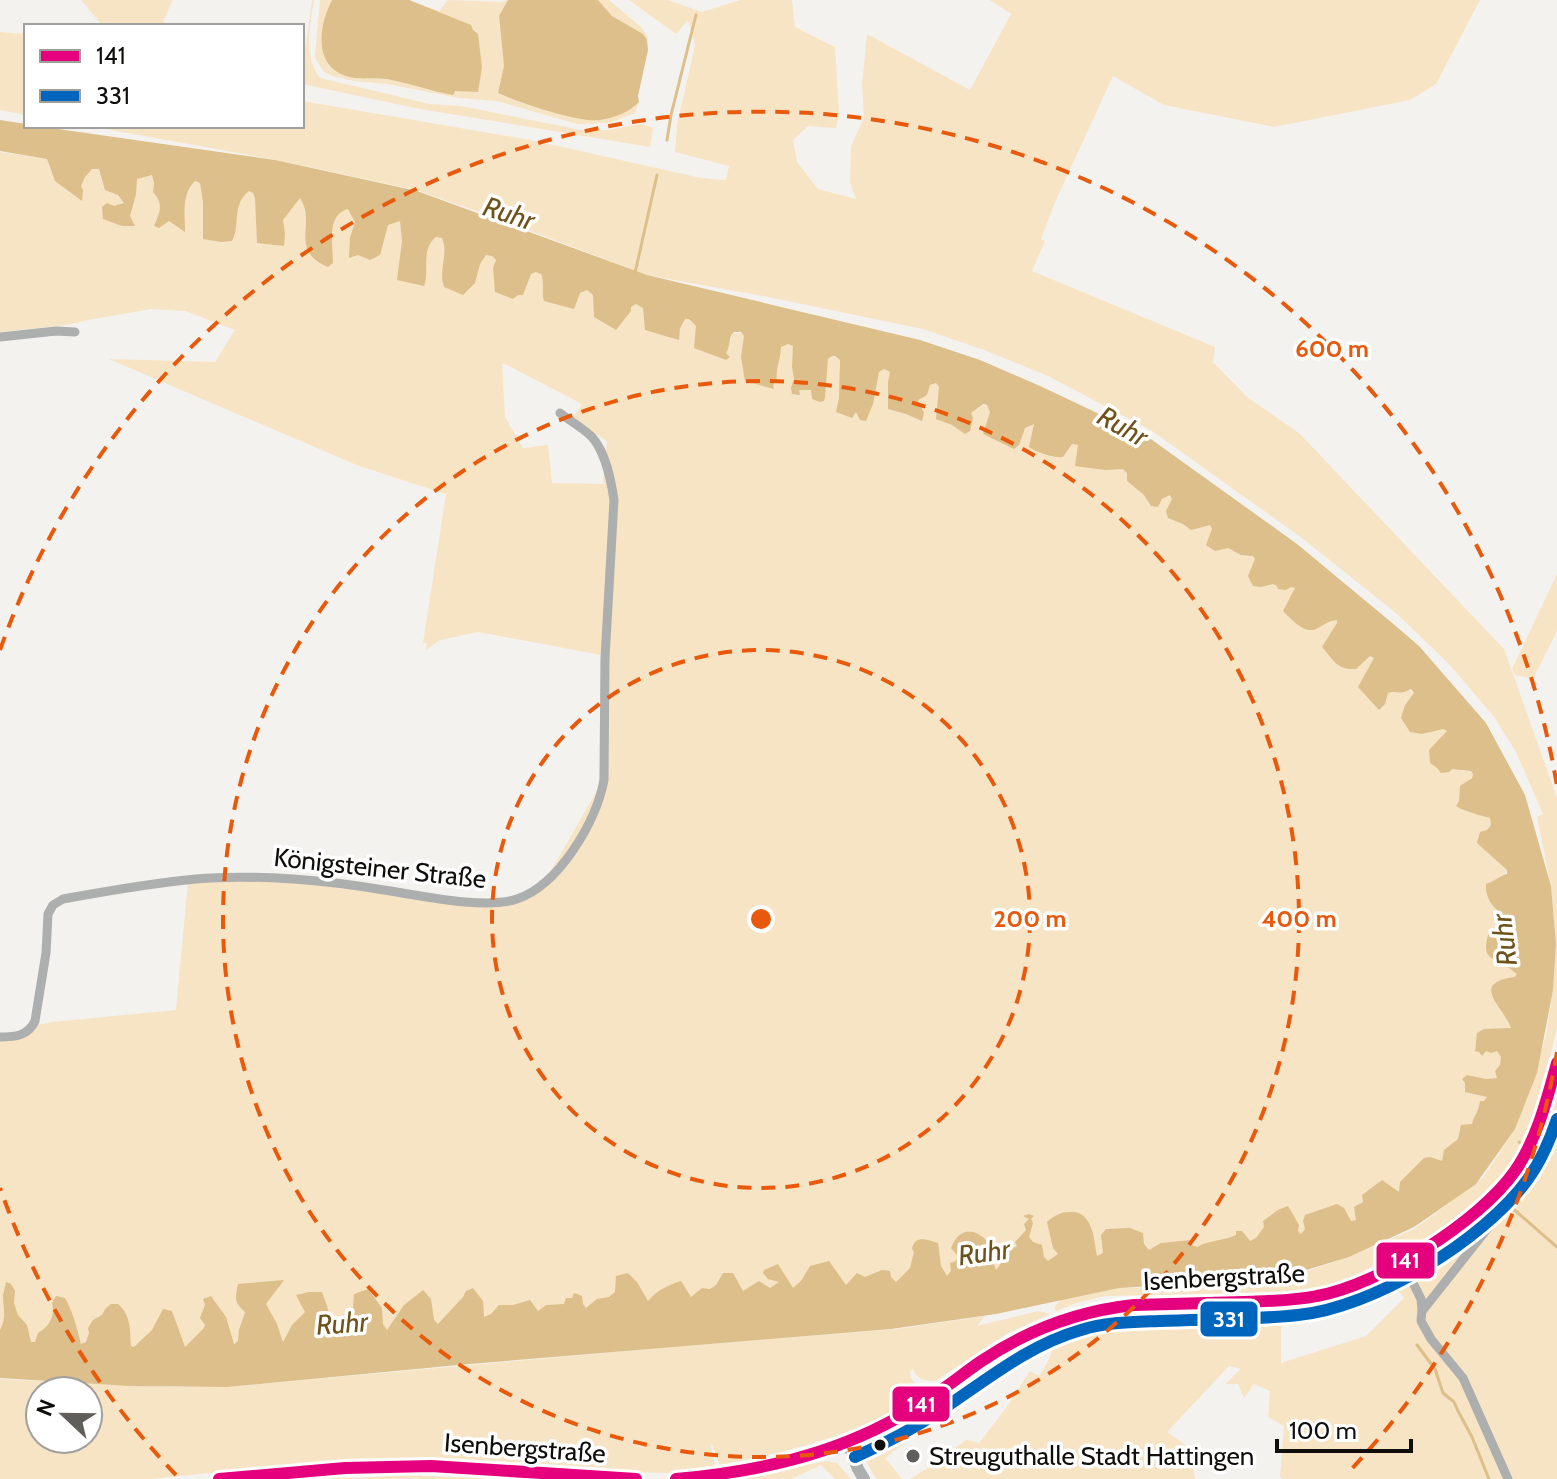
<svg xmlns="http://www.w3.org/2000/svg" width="1557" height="1479" font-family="Cabin,sans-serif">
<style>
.green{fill:#f7e4c4;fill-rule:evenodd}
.water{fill:#dcbf8a}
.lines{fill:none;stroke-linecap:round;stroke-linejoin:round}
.stream{stroke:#dcbf8a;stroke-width:3}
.minor{stroke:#adaeae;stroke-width:9}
.tertiary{stroke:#adaeae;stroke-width:12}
.secondary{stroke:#b8b6b6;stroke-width:14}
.bus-1-casing{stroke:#fff;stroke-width:18}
.bus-2-casing{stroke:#fff;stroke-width:18}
.bus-1{stroke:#e5007d;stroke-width:12}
.bus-2{stroke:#0065bd;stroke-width:12}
.ring{fill:none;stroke:#e8590c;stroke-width:4;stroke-dasharray:14 10}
.bus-dot{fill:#0f0e0c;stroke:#fff;stroke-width:3}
.poi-dot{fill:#5f5e5b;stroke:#fff;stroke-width:3}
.labels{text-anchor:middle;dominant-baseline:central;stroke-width:7;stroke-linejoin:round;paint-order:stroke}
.street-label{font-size:26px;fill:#0f0e0c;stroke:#fff}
.poi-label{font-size:26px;fill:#0f0e0c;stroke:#fff;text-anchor:start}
.water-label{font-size:28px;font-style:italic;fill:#6e521a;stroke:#fff}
.centre{fill:#e8590c;stroke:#fff;stroke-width:4}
.ring-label{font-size:24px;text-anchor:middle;font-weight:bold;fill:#e8590c;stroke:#fff;stroke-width:7;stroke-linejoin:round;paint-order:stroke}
.line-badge{stroke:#fff;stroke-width:3}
.badge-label{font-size:22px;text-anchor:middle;font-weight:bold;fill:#fff}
</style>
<rect width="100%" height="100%" fill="#f4f2ef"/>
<path class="green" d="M81,0H173L163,21L171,26H103Z
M312,0H314C310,26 303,56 320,78L430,104L461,106L581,130H608L642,124L653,128L650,147L420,109L302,84V65L307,38Z
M320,0H409L439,11L448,0L501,2L508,0L499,16L504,66L498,93L541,109L633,108L639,102L635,113L609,123L577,124L497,101L459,98L387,84L354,81L336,77L324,72L315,58Z
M598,0H609L641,27L648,37L647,40L643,34L612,16Z
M629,0H668L702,12L740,0H792L795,27L835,47L839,114L836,128L808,126L793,140L797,162L818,189L856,199L850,182L851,146L864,118L862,85L867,34L970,90L1011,14L990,0H1480L1436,84L1410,100L1274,127L1164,105L1113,76L1056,200L1041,239L1045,241L1032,271L1215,347L1213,362L1247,397L1299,433L1504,649L1557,798V1027L1539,1103L1510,1166L1478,1199L1435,1233L1343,1282L1278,1296L1206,1294L1105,1296L1076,1303L1056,1311L1054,1307L1062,1299L1119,1288L1250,1285L1304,1272L1349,1257L1414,1229L1483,1178L1515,1129L1546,1036L1553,990L1556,944L1551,886L1537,817L1543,814L1516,752L1494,717L1450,665L1396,613L1302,538L1152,431L1046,375L984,350L923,329L763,296L647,275L488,215L416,190L276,160L89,126H302V101L531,140L701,178L726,180L729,166L675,152L677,125L695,45L688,20L676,34Z
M0,32L26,34V115L0,110Z
M0,152L47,159L51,171L99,169L194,181L200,183L201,188L249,191L253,193L255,198L290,210L300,198L303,201L305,213L334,220L340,211L349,209L355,222L354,226L384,234L388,225L400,221L429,246L430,241L436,237H442L445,243L444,251L482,258L486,255L492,256L496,259L494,266L531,274L536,272L541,273L544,280L579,294L587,290L593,295L630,311L631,307L636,304L640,306L680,327L684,319H689L696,326L730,342L732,333H741L744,336L743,346H780L788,344L793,346V359L827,367L828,359L832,356L840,359L839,369L879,372L884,369L890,372L889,380L930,385L937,383L939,387L988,407L1025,418L1117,456L1315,587L1409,690L1414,693L1443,729L1447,731L1442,736L1463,771H1471L1474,774L1469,780L1486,817L1490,818L1507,870L1506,875L1518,918V1006L1493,1099L1439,1167L1356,1220L1304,1231L1301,1234L1298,1232L1255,1239L1250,1241L1248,1240L1168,1253L911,1281L706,1294L694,1295L691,1297L388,1329L387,1331L337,1335L336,1334L283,1342L281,1338L185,1347L184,1345L111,1348L0,1343V1036L11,1037L33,1026L52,1022L176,1010L188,882L213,879L297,882L461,901H509L544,883L599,787L601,655L478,632L440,640L426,650L427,643H423L446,494L359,466L109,359L215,362L235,330L185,311L151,309L88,320L67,325L0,332ZM503,363L582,404L572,419L607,441L603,481L605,484L552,483L548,445L523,448L505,417L502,365Z
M1557,574V631L1533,679L1515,675L1512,669Z
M1557,1084V1479H1282L1280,1476L1284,1426L1268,1417L1270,1391L1254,1384L1244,1398L1238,1384H1225L1241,1369L1229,1366L1167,1432L1185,1445L1189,1451L1187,1458L1193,1467L1195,1479H910L928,1468L966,1440L979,1443L1006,1408L1030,1371L1039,1376C1048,1362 1060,1345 1046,1330L1112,1313L1191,1307L1281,1308V1363L1366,1336L1404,1298L1387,1276L1479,1215L1516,1181L1540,1137Z
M1038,1311L1051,1314L1008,1333L935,1381C924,1381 917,1379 913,1369L910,1372L911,1378L919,1390C908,1398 897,1409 885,1415C834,1442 775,1453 720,1466L712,1444L711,1445L715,1467L675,1473L623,1472L515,1462L435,1459L303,1464L150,1479H0V1379L165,1387H227L670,1347L896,1329L985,1316L977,1326ZM40,1391H88V1439H40Z
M922,1417L927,1426L885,1458L902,1479H877C870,1470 864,1460 867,1449Z
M827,1461L837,1463L851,1479H835L821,1465L791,1479H730Z
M403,1475L495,1479H285L359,1478Z"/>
<path class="water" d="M332,0H409L471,25L473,30L478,34L482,67L478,92L455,91L453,95C431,91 409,83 387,79C374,77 362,80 350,77C313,69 318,27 332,0Z
M508,0H598L612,16L643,34L647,40L648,50L638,96L639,102C630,112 614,118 600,120C579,123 518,102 498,93L504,66L499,16Z
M0,120L26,124V126H37L275,160L417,191L647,275L920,340L980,360L1040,386L1148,437L1297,544L1391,622L1419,646L1486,723L1525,795L1551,886L1556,944L1553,990L1537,1073L1515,1129L1476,1184L1414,1227L1349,1257L1303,1271L1248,1285H1168L1119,1288L996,1314L891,1329L458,1365L227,1387L130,1386L0,1378V1330C7,1316 3,1310 3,1296C3,1295 6,1283 6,1282L11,1284L15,1291L14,1303L18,1315L27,1325L31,1342H35L38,1333C50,1326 55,1316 52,1303L56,1296L65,1298C73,1312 77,1328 81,1344L86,1342L89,1333L88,1328L93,1320L102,1315L105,1309L111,1304H118C131,1315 130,1330 131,1346L134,1347L152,1330L163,1309L172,1311L185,1347L203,1329L205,1325L200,1318L205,1305L203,1299L211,1296L226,1317L234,1344L238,1341L239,1330L245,1312C234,1302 235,1299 238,1284L284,1280L266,1304L277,1324L283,1342L292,1325L305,1312L296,1295L309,1292H322L337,1335H340L353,1307L354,1294L368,1289L382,1308L383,1324L387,1330L404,1305L423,1290L431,1299L434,1320L438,1324L463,1297L466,1291L473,1288L483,1301L484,1317L491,1314L499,1305H513L530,1300L538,1311L546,1305L564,1304L566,1298H572L574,1293L582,1296L583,1304L586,1308L597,1299L609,1297L615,1292L616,1276L628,1273L637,1282L648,1301C656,1291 668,1285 681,1281L691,1297L702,1288L710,1289L716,1285L723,1273H733L743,1291L759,1281L770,1288L779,1282L768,1279L763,1273L764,1270L778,1264L793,1288L801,1281L810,1266L829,1261L846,1285L857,1273L865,1277L882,1270L890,1271L891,1277L896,1282L910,1268L914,1252L912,1249C915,1234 928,1240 938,1243L941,1266L947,1276L951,1271L950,1263L954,1262L957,1259V1255L951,1248C960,1226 975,1228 989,1243V1251L996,1270L1000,1265V1257C1007,1254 1009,1250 1017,1246L1015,1242L1026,1230L1024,1224L1029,1219L1023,1216L1029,1214L1034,1216L1031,1219L1033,1223L1029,1237L1033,1242L1042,1245L1044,1257L1048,1261L1058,1254L1053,1248L1047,1222C1055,1215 1061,1212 1070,1212C1093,1210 1094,1240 1097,1256L1103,1253L1101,1235L1106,1229L1130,1228L1143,1233L1144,1244L1149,1250L1161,1243L1191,1240L1192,1245L1197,1247C1209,1240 1223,1241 1236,1235V1231H1242L1250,1241L1256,1238L1264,1227L1263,1221L1278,1210L1288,1206L1299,1225L1298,1231L1301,1234L1305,1229L1303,1221L1305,1215L1337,1204L1344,1208L1351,1221L1356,1220L1354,1207L1363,1202L1362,1195L1382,1180L1399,1192L1400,1182L1424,1158L1430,1157L1442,1161L1444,1150L1458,1139L1461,1125L1472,1124C1474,1115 1479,1111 1480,1101H1484L1487,1097L1465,1092V1083L1462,1079L1467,1075L1486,1079L1497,1078L1495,1071L1500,1065L1501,1057L1497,1051L1491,1053L1486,1051L1482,1056L1479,1052L1475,1051L1477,1033L1484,1029L1511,1028C1504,1007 1468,983 1515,977L1517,974L1505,965L1497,964L1495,960C1482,955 1486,942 1489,932L1512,926L1513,922C1498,912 1485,903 1486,884C1494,882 1497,877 1507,874V870L1477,843L1480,832L1487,830L1491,825L1490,818C1482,816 1461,810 1456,806L1459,801L1460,786L1472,778L1473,774L1471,771L1452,769L1449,772L1441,773L1437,768L1430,763L1429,750L1447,731L1443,729L1422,734L1410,732L1401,718L1405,705L1414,693L1411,689C1399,696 1396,690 1388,693L1385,704L1379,710L1358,687L1374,658L1370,656L1356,669C1336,670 1334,660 1322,647L1337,623V620C1328,621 1325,624 1318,628C1306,636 1292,620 1283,611L1295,588L1291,587L1286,590L1278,589L1277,586L1273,584L1261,587L1253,586L1248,576L1255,559L1253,556L1241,555L1228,548L1215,551L1206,545L1212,529L1210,525L1191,530L1183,524L1168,518L1166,511L1172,499L1170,495L1162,499L1158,507L1151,506L1144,495L1127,481V473L1123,469L1105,470L1075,466L1078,445L1072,444L1063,457C1053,458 1038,453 1029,447L1034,424L1025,428L1019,445L1014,449L983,434L990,412L987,405L983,404L971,413L973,418L970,431L965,434L952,425L936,419L939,387L936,383L930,385L927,395L918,400L924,413L922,421L906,414L888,409V382L890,372L884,369L879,372L873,404L866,421L860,420L856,412L852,418L836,412L839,398L840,360L835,356H832L828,359L825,397L824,401L820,402L812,399L811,390H799L800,395L792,394L791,388L794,379L792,367L793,346L788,344L781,347C781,358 775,370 777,381L773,385L774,389L745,381L741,357L744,336L741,332H734C728,336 731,346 726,353L730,357L726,360L694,348L696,326L689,319H685L680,328L679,340L645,330L643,308L636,304L631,307V311L616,330L594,317L593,295L587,290L580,293L574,309L544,301C541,292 545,283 541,274L536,272L531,274L523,295H518L513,299L495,292L493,268L496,260L492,256L486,255L480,264L475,283L463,295L444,287C438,271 449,253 442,238L436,237C420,250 430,269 424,286L397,280L402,241L400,221L388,225L380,255L370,260L358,255L349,258L350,238L355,222L348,209C326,215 333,244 333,263L328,267C288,250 317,224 300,198L283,220L285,234L284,246L257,243L255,198L253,193L249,191C231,205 241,225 232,241L222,242L203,239V202L200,183L195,181C181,194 185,215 185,232L169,221L159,228L154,226C160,212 164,204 153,192L154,183L152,175L137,179L136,194L130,216L135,226H122L103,219L102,207L107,203L114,206L124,203L118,195L105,190L99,169H92L85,177L81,186L83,190L82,201L55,181L47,159L0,151Z"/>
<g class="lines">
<path class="stream" d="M667,140L671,115L696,15
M635,273L657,175
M1519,1142L1521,1143
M1521,1175L1511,1192L1510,1206L1557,1247
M1417,1345L1435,1369L1443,1393L1454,1402L1458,1411L1472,1437L1489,1479"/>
<path class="minor" d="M0,337L56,331L75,332
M0,1037C15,1037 28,1036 35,1021L46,953L48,914L53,905L63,899C107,891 151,883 196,879C228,876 261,877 293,879C323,881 354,885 384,890C418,895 485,910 517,899C559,885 596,822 604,780L605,658L614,500C611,480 606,453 592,437C583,428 570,421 560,413
M1402,1261L1421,1299L1422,1310L1421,1321L1431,1339L1463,1378L1508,1479
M1423,1310L1491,1224L1502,1202L1496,1193"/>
<path class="tertiary" d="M848,1443L858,1469L864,1479"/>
<path class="secondary" d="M219,1479L345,1468L431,1466L636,1479
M676,1479C751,1474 825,1457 891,1422C924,1405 952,1382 982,1361C1028,1329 1078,1309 1134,1305L1292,1300C1311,1298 1329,1295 1346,1289C1394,1272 1486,1213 1515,1171C1536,1140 1547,1100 1557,1063"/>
<defs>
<path id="bus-1" d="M219,1479L345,1468L431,1466L636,1479
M676,1479C754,1472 830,1456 899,1417C928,1402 953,1381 980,1362C1027,1330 1078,1311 1134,1305C1171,1304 1207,1303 1244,1302C1268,1301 1293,1301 1317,1296C1379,1285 1479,1222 1515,1171C1537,1139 1547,1099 1557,1063"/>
<path id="bus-2" d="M855,1457C884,1444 913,1429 940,1411C985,1381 1028,1345 1081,1330C1106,1322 1133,1322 1159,1321C1205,1319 1252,1320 1298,1315C1373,1308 1484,1240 1528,1179C1541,1161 1550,1140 1557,1119"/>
</defs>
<use href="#bus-1" class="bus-1-casing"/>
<use href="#bus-2" class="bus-2-casing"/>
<use href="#bus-1" class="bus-1"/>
<use href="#bus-2" class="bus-2"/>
</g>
<g class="ring">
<circle cx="761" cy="919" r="269"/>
<circle cx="761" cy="919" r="538"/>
<path d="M1557 1052A807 807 0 0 1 1346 1475M176 1475A807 807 0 0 1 0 1188M0 650A807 807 0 0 1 1557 786"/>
</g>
<circle class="bus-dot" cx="880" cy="1445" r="7"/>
<circle class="poi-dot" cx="913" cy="1456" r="8"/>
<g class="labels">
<g class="street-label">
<text transform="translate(380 868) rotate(6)">Königsteiner Straße</text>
<text transform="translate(1224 1277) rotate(-3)">Isenbergstraße</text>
<text transform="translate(525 1448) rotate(4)">Isenbergstraße</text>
</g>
<g class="poi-label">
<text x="929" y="1456">Streuguthalle Stadt Hattingen</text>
</g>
<g class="water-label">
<text transform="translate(509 213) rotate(18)">Ruhr</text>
<text transform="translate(1123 426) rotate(29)">Ruhr</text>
<text transform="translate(1504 940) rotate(-97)">Ruhr</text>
<text transform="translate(984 1252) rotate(-8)">Ruhr</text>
<text transform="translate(342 1323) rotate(-4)">Ruhr</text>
</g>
</g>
<circle cx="761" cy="919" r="12" class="centre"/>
<g class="ring-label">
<text x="1332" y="357">600 m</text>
<text x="1030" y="927">200 m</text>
<text x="1299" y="927">400 m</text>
</g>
<g class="line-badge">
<rect x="1375" y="1241" width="61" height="39" rx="8" fill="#e5007d"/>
<rect x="1199" y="1300" width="60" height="38" rx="8" fill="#0065bd"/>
<rect x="891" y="1385" width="60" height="38" rx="8" fill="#e5007d"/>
</g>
<g class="badge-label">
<text x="1405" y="1268">141</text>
<text x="1229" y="1327">331</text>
<text x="921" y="1412">141</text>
</g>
<rect x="24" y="24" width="280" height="104" fill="#ffffff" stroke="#9f9f9e" stroke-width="2"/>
<rect x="40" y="50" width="40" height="12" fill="#e5007d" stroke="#9f9f9e" stroke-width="2"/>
<text x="96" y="64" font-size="24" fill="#0f0e0c">141</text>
<rect x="40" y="90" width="40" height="12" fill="#0065bd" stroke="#9f9f9e" stroke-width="2"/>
<text x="96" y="104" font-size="24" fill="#0f0e0c">331</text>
<g transform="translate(64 1415) rotate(292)"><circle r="38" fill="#ffffff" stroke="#9f9f9e" stroke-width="2"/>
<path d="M0-6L14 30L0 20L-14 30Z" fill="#5f5e5b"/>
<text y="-12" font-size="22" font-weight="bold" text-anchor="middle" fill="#0f0e0c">N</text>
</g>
<path d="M1277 1439v12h134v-12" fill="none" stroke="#0f0e0c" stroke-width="4"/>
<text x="1289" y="1439" font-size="24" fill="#0f0e0c" stroke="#ffffff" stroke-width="6" paint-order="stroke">100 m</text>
</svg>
